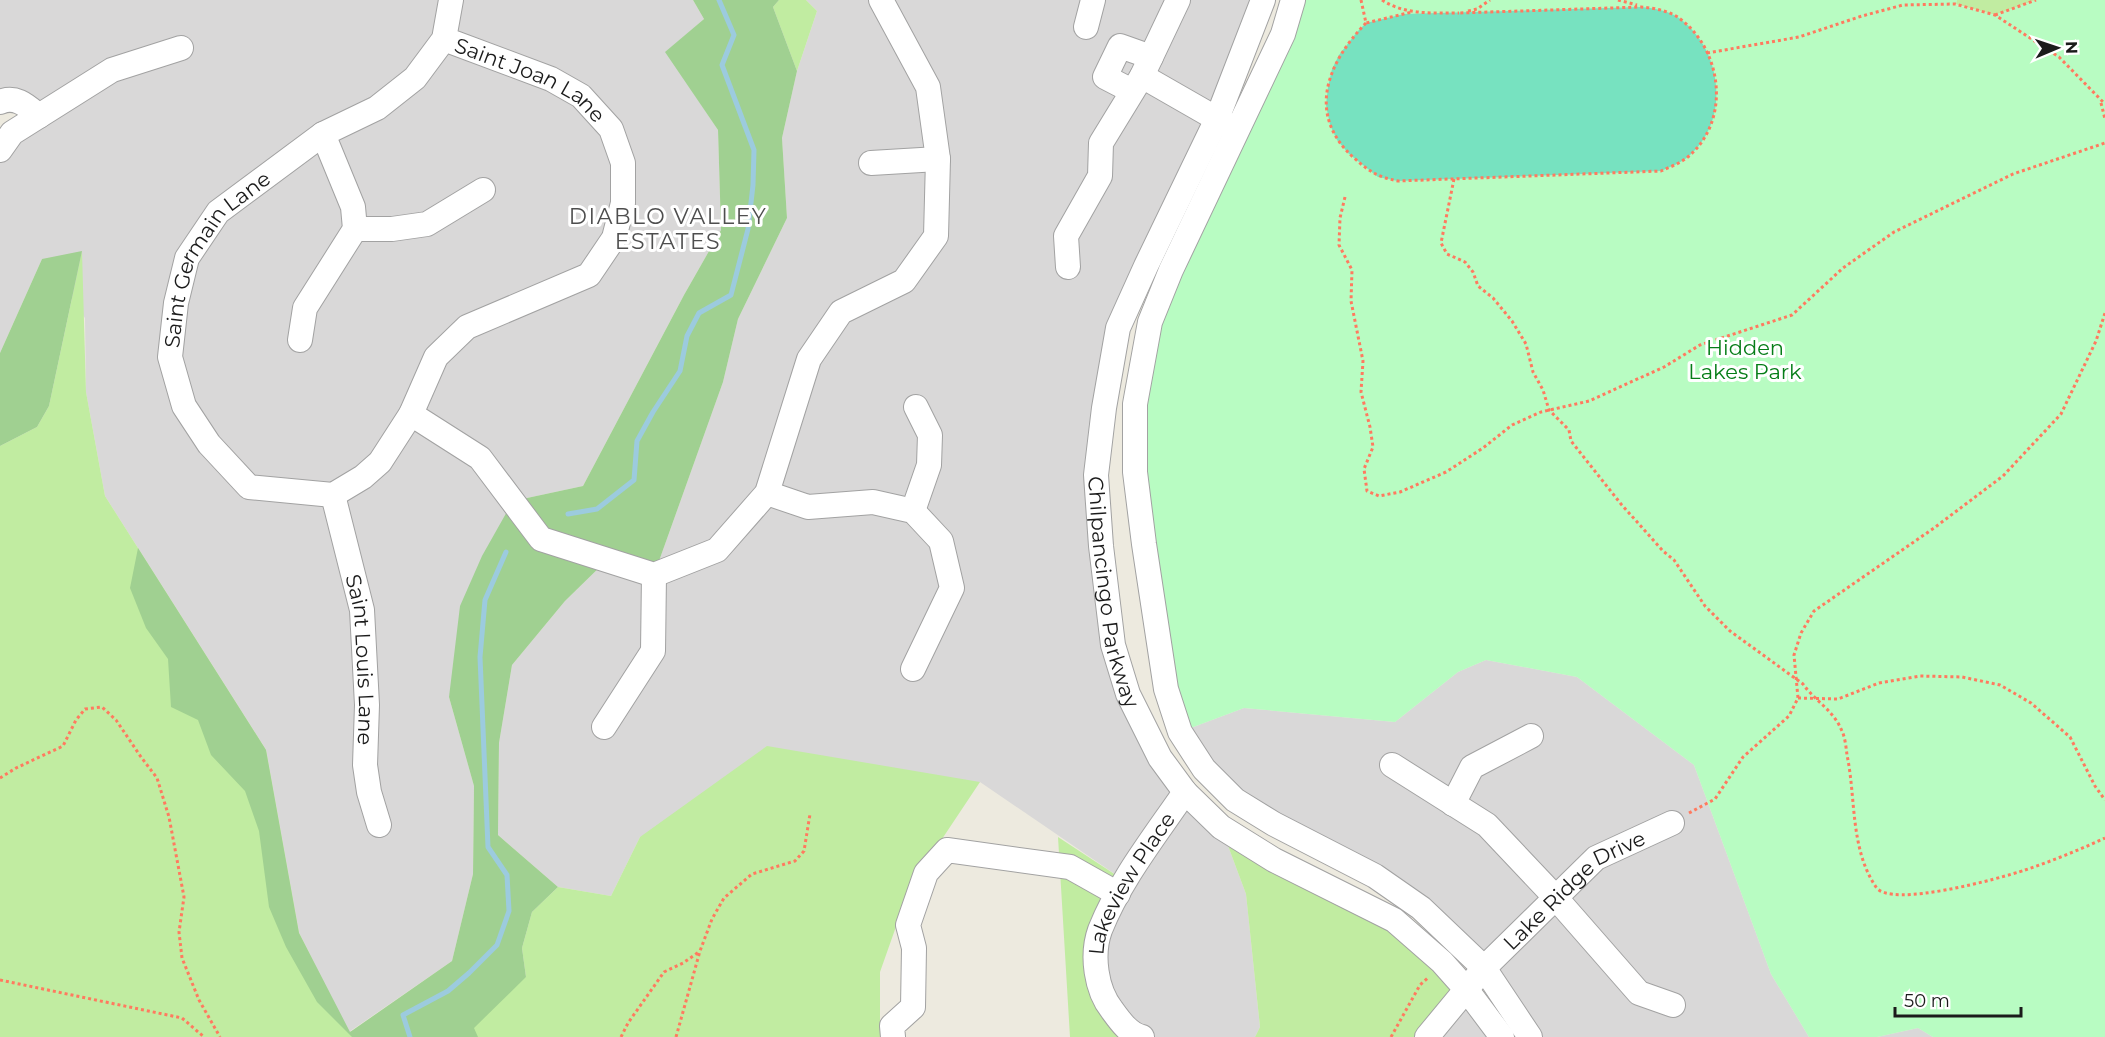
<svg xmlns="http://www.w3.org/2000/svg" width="2105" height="1037" font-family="Montserrat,sans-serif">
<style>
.residential{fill:#d9d8d8}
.grass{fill:#c1eca1}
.forest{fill:#a0d091}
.park{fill:#b8fcc2}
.pitch{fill:#77e2c0}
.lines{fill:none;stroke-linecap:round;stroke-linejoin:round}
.stream{stroke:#9ccbde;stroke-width:5}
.minor-casing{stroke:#a2a2a2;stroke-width:26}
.path{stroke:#ff7a5f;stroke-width:3;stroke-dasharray:3 3;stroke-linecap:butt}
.minor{stroke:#fff;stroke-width:24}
.labels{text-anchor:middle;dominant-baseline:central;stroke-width:6;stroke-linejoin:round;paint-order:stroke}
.street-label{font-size:21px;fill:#1b1b1b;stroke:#fff}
.park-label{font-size:21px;fill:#057d17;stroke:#fff}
.neighbourhood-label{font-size:22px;letter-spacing:1.5px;fill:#4e4e4e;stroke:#fff}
</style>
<rect width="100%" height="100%" fill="#edeadf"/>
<path class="residential" d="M0,0H693L704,19L666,52L718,130L721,230L684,295L583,486L513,501L449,697L474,786L473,874L452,961L349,1032L299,933L266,750L105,496L86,392L85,318L42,259L0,353V150L38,116L0,102Z
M806,0H1264L1118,328L1096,475L1128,693L1221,827L1246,894L1260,1027L1255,1037H1121L1097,966L1125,881L980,782L640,837L611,896L558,887L498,835L499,743L512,665L565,601L607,560L654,575L723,382L738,319L787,218L782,138L797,71L817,11Z
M1486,660L1577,677L1694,765L1771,974L1809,1037H1530L1455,942L1274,824L1180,732L1244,708L1395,722L1458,672Z
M1466,989L1502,1037H1427Z
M1918,1028L1933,1037H1877Z"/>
<path class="grass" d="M779,0H806L817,11L797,71L773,7Z
M1957,0H2036L1995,15L1955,4Z
M82,251L86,392L105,496L266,750L299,933L349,1032L526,977L522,948L532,912L558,887L611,896L640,837L767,746L980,782L910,887L880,972V1037H0V446L37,427L49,406Z
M1221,827L1394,920L1466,989L1427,1037H1255L1260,1027L1246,894Z
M1058,837L1125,881L1100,932L1121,1037H1070Z"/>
<path class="forest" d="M693,0H779L773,7L797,71L782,138L787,218L738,319L723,382L654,575L607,560L565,601L512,665L499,743L498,835L558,887L532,912L522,948L526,977L474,1028L478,1037H352L317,1002L286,947L269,907L259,831L245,791L211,755L198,720L171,707L168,659L146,628L130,588L138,548L266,750L299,933L350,1032L452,961L473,874L474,786L449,697L460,606L482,556L513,501L583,486L684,295L721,230L718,130L665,52L704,19Z
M82,251L49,406L37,427L0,446V353L42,259Z"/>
<path class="park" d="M1293,0H1957L1956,5L1995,15L2036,0H2105V1037H1933L1918,1028L1877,1037H1809L1771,974L1694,765L1577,677L1486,660L1458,672L1395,722L1244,708L1180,732L1135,472L1150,322Z"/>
<path class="pitch" d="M1641,7C1653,8 1665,10 1676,16C1722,46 1732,119 1689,156C1681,163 1670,167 1661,171L1398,181L1378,177L1349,154L1337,140L1330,125L1326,105L1328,87L1332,69L1339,55L1357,32L1366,23L1404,14Z"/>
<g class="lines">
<path class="stream" d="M568,514L597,509L634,480L637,441L653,412L680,371L687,336L699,313L731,295L748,229L753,185L754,150L722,65L734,35L719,0
M410,1037L403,1015L448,991L469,973L497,945L509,911L507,875L488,847L480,657L485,600L506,552"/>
<defs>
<g id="minor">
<path id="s1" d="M1263,0L1217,119L1146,266L1118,328L1104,408L1096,475L1101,546L1113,645L1128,694L1160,758L1185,792L1221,827L1274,860L1394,920L1442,962L1466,989L1502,1037"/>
<path d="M1293,0L1283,34L1171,270L1150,322L1135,404V472L1144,544L1166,689L1180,732L1204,769L1235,800L1274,824L1375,876L1421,908L1484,968L1530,1037"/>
<path d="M1086,27L1093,0"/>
<path id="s2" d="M444,39L551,79L581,96L611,129L623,163V203L614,238L589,275L467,327L436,357L411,414L380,462L363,477L333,495L249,487L209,444L184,406L170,357L176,303L187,258L218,212L323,134L377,108L415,78L444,39L451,0"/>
<path d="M1142,76L1231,127"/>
<path d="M1132,91L1105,77L1120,46L1151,57"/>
<path d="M0,102C16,95 27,106 39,116"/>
<path d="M0,150L12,133L112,70L181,48"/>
<path d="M871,163L938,159"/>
<path d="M355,229H392L427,224L483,190"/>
<path d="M1068,267L1066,236L1100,176L1101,143L1142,76L1178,0"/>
<path d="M300,340L305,308L355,229L353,207L323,134"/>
<path d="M411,414L480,458L541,539L654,575L717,550L767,493L809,359L841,312L904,281L936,236L938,159L928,87L881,0"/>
<path d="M767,493L808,507L873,502L913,511L941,541L952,588L913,669"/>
<path id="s3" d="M333,495L362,610L367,705L365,765L369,792L379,825"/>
<path d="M913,511L929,465L930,435L916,407"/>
<path d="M604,727L653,651L654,575"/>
<path d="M1392,765L1487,825L1555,897L1639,993L1673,1005"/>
<path d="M1453,804L1472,767L1531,736"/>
<path d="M893,1037L892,1026L913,1007L914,948L908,925L926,873L947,850L1070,867L1118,894"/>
<path id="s4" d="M1142,1037C1129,1034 1120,1021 1112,1010C1096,990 1091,955 1100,930C1120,880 1155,836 1185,792"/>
<path id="s5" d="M1427,1037L1484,968L1596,858L1672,823"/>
</g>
</defs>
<use href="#minor" class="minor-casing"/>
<path class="path" d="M1361,0L1366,23L1412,12
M1382,0C1405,15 1432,13 1459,13
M1618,0L1637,5
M1468,11L1477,9L1490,0
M1995,15L2036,0
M1366,23C1327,63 1306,115 1354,158C1370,172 1378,177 1398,181L1661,171C1670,167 1681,163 1689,156C1732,119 1722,46 1676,16C1665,10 1653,8 1641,7L1459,13
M1707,53L1799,37L1862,16L1903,5L1955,4L1995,15L2059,57L2105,104
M2101,103L2105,119
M1454,179L1441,243L1447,254L1465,262L1473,272L1478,286L1493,298L1512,321L1526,344L1533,372L1543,390L1549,410L1569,430L1571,441L1621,504L1663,551L1674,560L1705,606L1730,631L1803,684C1814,700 1833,710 1841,729C1845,736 1846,747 1847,755C1856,798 1850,849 1876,887C1890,909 2001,878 2025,870C2052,861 2079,850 2105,838
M1345,197L1340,218L1339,245L1352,270L1351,301L1363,361L1361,392L1370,427L1373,447L1364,469L1367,491L1379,496L1400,492L1446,472L1483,448L1512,425L1541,412L1589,401L1664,367L1700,345L1792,315L1843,268L1894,232L2013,174L2105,143
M1798,698L1838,699L1879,683L1920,676L1962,677L2000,685L2031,703L2070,737L2095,786L2105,800
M0,778L16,768L63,746L76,720L85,709L102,707L116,720L141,757L157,778L169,817L184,897L179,932L182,958L199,1000L220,1037
M1689,813L1715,799L1743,757L1789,716L1798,698L1794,655L1801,633L1814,611L1934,528L2003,476L2061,414L2096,341L2105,313
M0,980L182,1018L204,1037
M621,1037L628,1023L664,972L683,963L699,952
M676,1037L700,951L712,919L724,898L752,874L795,861L804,851L810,814
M1391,1037L1420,985L1429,977"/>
<use href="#minor" class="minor"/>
</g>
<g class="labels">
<g class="street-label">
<text stroke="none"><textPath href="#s2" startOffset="96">Saint Joan Lane</textPath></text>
<text stroke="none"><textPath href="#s2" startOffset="1056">Saint Germain Lane</textPath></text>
<text stroke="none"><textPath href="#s1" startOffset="626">Chilpancingo Parkway</textPath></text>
<text stroke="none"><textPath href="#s3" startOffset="168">Saint Louis Lane</textPath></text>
<text stroke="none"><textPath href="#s4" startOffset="180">Lakeview Place</textPath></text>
<text stroke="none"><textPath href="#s5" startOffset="210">Lake Ridge Drive</textPath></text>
</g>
<g class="park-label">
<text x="1745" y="347">Hidden<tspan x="1745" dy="24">Lakes Park</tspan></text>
</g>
<g class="neighbourhood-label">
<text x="668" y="216">DIABLO VALLEY<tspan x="668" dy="25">ESTATES</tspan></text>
</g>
</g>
<g transform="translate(2057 48) rotate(88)" stroke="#ffffff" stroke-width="4.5" paint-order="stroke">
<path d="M0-4.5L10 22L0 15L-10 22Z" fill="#1b1b1b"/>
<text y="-9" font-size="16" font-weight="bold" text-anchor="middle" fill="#1b1b1b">N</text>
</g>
<path d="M1895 1007v9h126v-9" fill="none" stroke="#1b1b1b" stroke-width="3"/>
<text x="1904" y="1007" font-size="18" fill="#1b1b1b" stroke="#ffffff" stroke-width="4.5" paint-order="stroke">50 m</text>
</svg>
